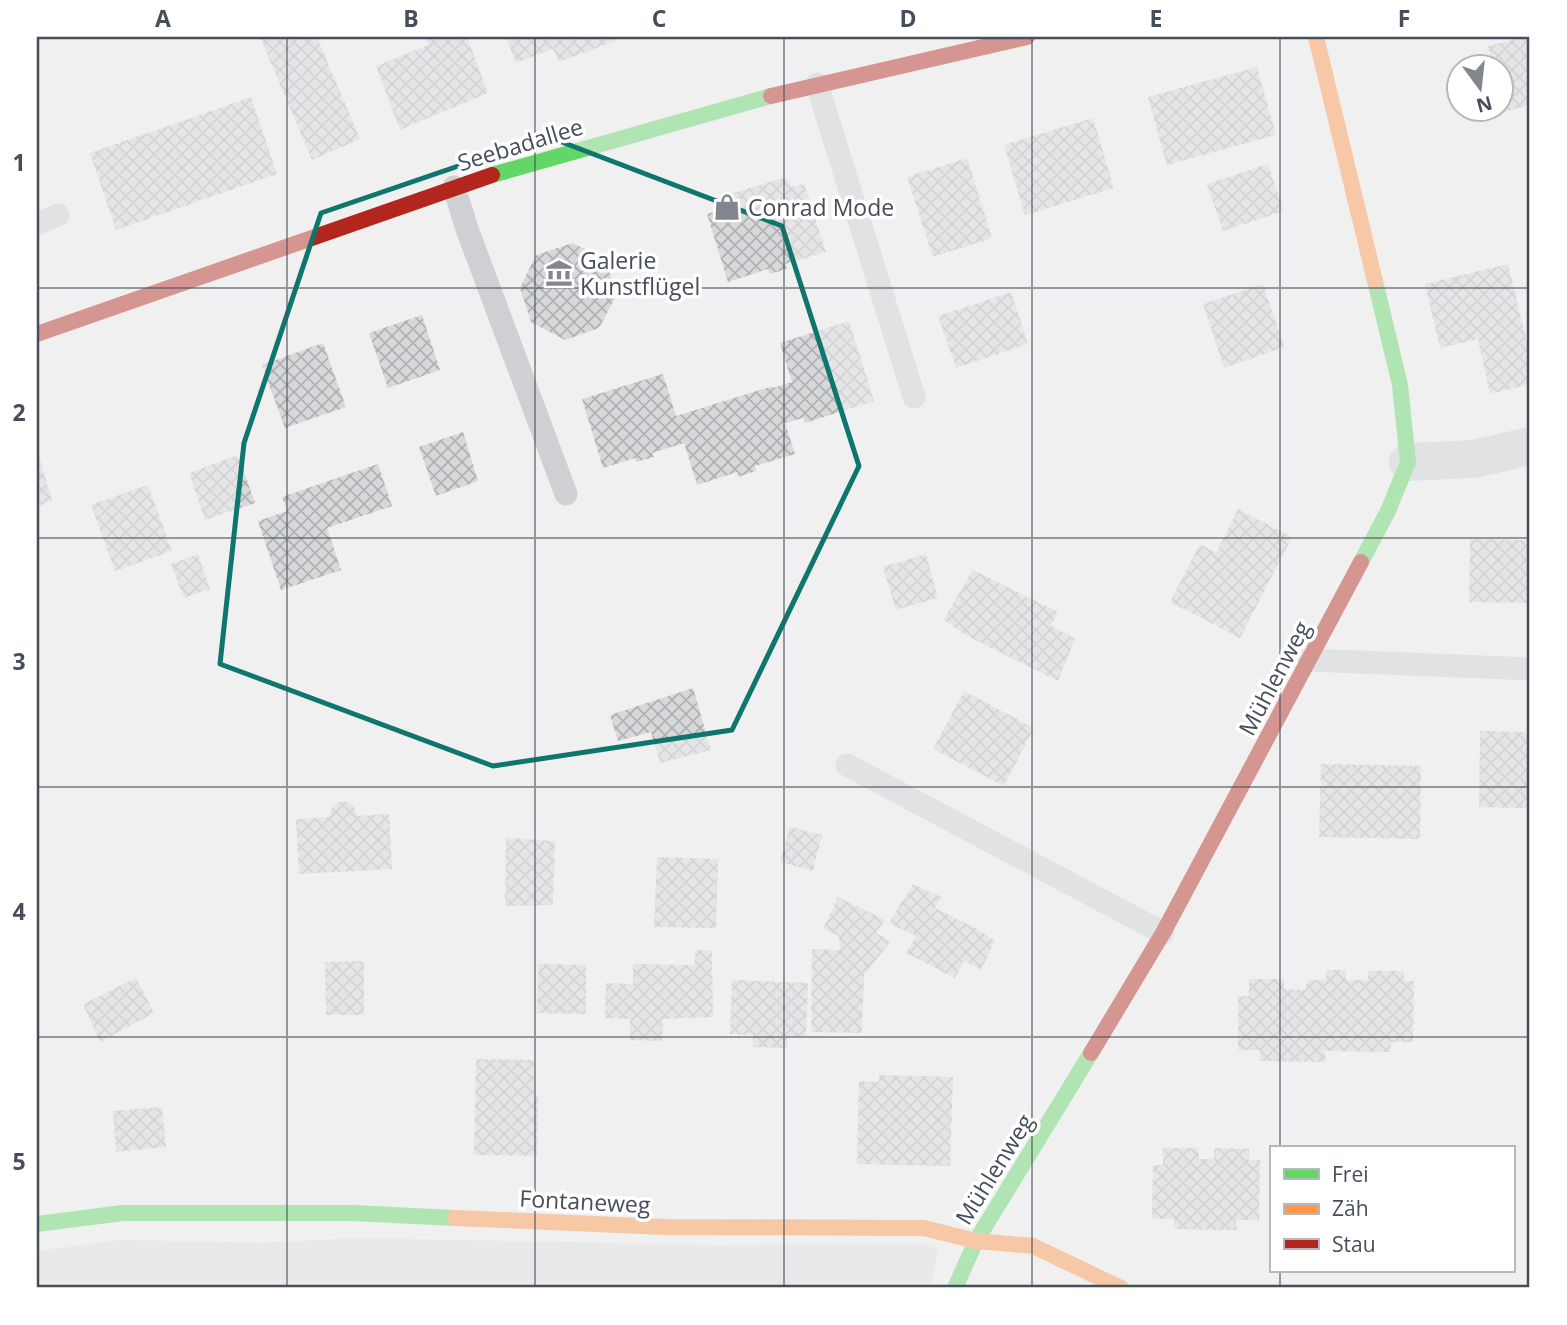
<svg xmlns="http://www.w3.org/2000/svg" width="1567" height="1325" font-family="'Open Sans',sans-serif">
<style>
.education{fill:#e2e1e1}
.building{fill:url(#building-cross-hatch)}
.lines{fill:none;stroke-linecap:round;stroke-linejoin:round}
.lane{stroke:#ced0d3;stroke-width:23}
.street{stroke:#ced0d3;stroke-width:38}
.fast{stroke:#63d668;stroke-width:16}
.slow{stroke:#ff974d;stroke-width:16}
.jam{stroke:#b3261e;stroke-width:16}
.marked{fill:none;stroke:#0f766e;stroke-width:5;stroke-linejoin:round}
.grid{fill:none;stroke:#474e5b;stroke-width:2;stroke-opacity:0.55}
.labels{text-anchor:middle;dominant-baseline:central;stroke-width:7;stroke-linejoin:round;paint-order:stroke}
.street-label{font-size:23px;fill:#474e5b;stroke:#fff}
.poi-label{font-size:23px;fill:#474e5b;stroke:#fff;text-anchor:start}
.neatline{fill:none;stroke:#474e5b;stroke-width:2.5}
.grid-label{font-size:23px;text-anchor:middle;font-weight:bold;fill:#474e5b}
</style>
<defs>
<pattern id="building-cross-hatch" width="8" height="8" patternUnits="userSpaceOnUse" patternTransform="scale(1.75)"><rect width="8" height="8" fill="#d7d8da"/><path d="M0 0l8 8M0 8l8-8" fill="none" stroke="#b0b1b4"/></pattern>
</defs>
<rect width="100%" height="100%" fill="#f0f0f0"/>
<path class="education" d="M358,1238L719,1245L920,1243L939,1249L930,1288H37V1251L120,1240L262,1243Z"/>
<path class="building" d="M260,37H317L360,139L312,160Z
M425,37H467L488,93L400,130L376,66L428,45Z
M506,37H613L615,41L559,62L553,49L516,63Z
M1524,37H1530V105L1504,112L1501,99V66H1493L1488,46Z
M1257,67L1276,135L1167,165L1148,97Z
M251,97L277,174L116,230L90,153Z
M1093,118L1114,188L1025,215L1004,145Z
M967,158L992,238L933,257L907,177Z
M1268,164L1284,211L1223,231L1207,184Z
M783,178L789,181L791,187L804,184L826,252L785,264L787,269L770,274L768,269L728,282L707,214L719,210L717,203L720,197Z
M573,243L605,260L617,294L599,328L565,340L531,322L520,288L536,255Z
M1508,264L1530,355V384L1490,394L1478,339L1440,348L1425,284Z
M1263,284L1284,347L1224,368L1203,304Z
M1011,292L1028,344L956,368L938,316Z
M422,315L440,370L388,388L369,333Z
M849,321L874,401L805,423L803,418L785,423L795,454L755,466L756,471L738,477L737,472L697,485L684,443L652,453L654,457L636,462L635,458L603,468L582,399L663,374L676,416L773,386V388L792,382L780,343Z
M323,343L346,407L285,428L262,365Z
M463,432L478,481L436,496L419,447Z
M37,451L52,500L37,507Z
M238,455L255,503L205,520L189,473Z
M378,464L392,506L327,528L341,570L281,590L258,521L287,511L282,497Z
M148,485L172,551L115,571L91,505Z
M1238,509L1292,537L1240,638L1170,602L1200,544L1216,553Z
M1470,539L1530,540V603L1469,602Z
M198,554L210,589L184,598L171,564Z
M926,554L938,598L896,610L883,567Z
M973,570L1058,612L1051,625L1075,639L1058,681L971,638L943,620Z
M693,688L711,750L660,763L651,732L618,741L610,715Z
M964,691L1034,728L1004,786L933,749Z
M1480,731L1530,732V808L1479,807Z
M1321,764L1421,766L1420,839L1319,837Z
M338,802H347L354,806L357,816L389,814L392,869L299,874L296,819L329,817L332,808Z
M790,827L822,835L813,871L780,862Z
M506,838L555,841L553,905L505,906Z
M657,857L718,859L716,928L654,927Z
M913,884L941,897L935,908L979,930L995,941L981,970L964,961L955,978L906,953L916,936L889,923Z
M838,897L885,920L876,933L891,941L864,975L862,1033L811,1032L812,949L840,950L839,936L823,929Z
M696,950L712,951L713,1017L663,1019L662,1041L630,1040V1019L605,1018L606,983L633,984V964L694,965Z
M364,961V1015H326L325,962Z
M538,964L586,965V1014L537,1013Z
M1326,970H1346V980H1368V971H1404V981H1414L1413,1042H1391V1052L1325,1051V1062L1259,1061L1260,1050H1238V996H1249V979H1284V989L1306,990L1307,980H1326Z
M136,978L154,1013L100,1042L83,1004Z
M732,980L808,983L806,1037L787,1036V1048L753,1047V1035L730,1034Z
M476,1059L534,1060V1096L538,1097L537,1156L474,1155Z
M879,1075L953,1077L950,1166L857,1164L859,1081L879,1082Z
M162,1107L166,1147L116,1152L113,1111Z
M1163,1148H1198L1199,1159H1214V1148L1249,1149V1160H1260L1259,1220H1236L1237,1230H1215L1174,1229V1219H1152L1153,1165H1163Z"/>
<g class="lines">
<path class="lane" d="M817,84L914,397
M454,187L467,229L566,494
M37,224L58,215
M1309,660L1530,669
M847,765L1163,933"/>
<path class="street" d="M1408,462L1474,459L1530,446"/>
<path class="fast" d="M492,175L771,96
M1361,562L1388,511L1408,462L1400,385L1375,281
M37,1224L123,1213H353L455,1218
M955,1288L976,1241L1091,1053"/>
<path class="slow" d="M1316,37L1375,281
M455,1218L665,1227L924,1228L976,1241L1033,1246L1121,1288"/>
<path class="jam" d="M771,96L1027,37
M37,334L492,175
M1091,1053L1163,933L1361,562"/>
</g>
<path d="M0 0H1567V1325H0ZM546,136L782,226L859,466L732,730L493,766L220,664L244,443L321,213Z" fill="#f0f0f0" fill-opacity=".55" fill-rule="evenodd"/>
<path class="marked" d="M546,136L782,226L859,466L732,730L493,766L220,664L244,443L321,213Z"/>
<path class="grid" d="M287,37V1288M535,37V1288M784,37V1288M1032,37V1288M1280,37V1148M37,288H1530M37,538H1530M37,787H1530M37,1037H1530M1280,1271V1288"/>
<defs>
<symbol id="shop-bare" viewBox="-9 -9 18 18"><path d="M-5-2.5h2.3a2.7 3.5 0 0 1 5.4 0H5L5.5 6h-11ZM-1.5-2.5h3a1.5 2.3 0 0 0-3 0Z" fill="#82878f" stroke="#fff" stroke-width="2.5" paint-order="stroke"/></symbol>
<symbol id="museum-bare" viewBox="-9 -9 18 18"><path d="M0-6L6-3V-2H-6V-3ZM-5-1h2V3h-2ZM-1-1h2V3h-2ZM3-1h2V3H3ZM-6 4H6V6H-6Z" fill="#82878f" stroke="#fff" stroke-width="2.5" paint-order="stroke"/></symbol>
</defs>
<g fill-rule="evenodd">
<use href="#shop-bare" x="708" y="188" width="38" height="38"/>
<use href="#museum-bare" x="540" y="254" width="38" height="38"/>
</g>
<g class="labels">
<g class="street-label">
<text transform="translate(520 144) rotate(-17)">Seebadallee</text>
<text transform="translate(1274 678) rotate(-62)">Mühlenweg</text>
<text transform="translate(994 1169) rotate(-58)">Mühlenweg</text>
<text transform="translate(585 1201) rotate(3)">Fontaneweg</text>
</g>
<g class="poi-label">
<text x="748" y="207">Conrad Mode</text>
<text x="580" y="260">Galerie<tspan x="580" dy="26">Kunstflügel</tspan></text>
</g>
</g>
<rect width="1567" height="1325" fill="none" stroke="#ffffff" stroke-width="77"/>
<rect x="1270" y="1146" width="245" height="126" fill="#ffffff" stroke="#b5b8bd" stroke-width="2"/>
<rect x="1284" y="1169" width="35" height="10" fill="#63d668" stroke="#b5b8bd" stroke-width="2"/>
<text x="1332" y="1182" font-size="21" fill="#474e5b">Frei</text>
<rect x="1284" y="1204" width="35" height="10" fill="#ff974d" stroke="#b5b8bd" stroke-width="2"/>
<text x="1332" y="1216" font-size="21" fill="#474e5b">Zäh</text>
<rect x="1284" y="1239" width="35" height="10" fill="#b3261e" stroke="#b5b8bd" stroke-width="2"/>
<text x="1332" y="1252" font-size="21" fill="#474e5b">Stau</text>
<g transform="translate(1480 88) rotate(165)"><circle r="33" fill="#ffffff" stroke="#b5b8bd" stroke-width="2"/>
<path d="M0-5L12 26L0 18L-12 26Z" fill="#82878f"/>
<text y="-10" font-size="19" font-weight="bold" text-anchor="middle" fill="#474e5b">N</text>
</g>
<rect x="38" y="38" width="1490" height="1248" class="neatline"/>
<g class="grid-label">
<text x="163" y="27">A</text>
<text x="411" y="27">B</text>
<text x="659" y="27">C</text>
<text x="908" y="27">D</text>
<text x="1156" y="27">E</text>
<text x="1404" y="27">F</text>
<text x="19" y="171">1</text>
<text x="19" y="421">2</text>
<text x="19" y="670">3</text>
<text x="19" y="920">4</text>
<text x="19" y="1170">5</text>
</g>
</svg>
